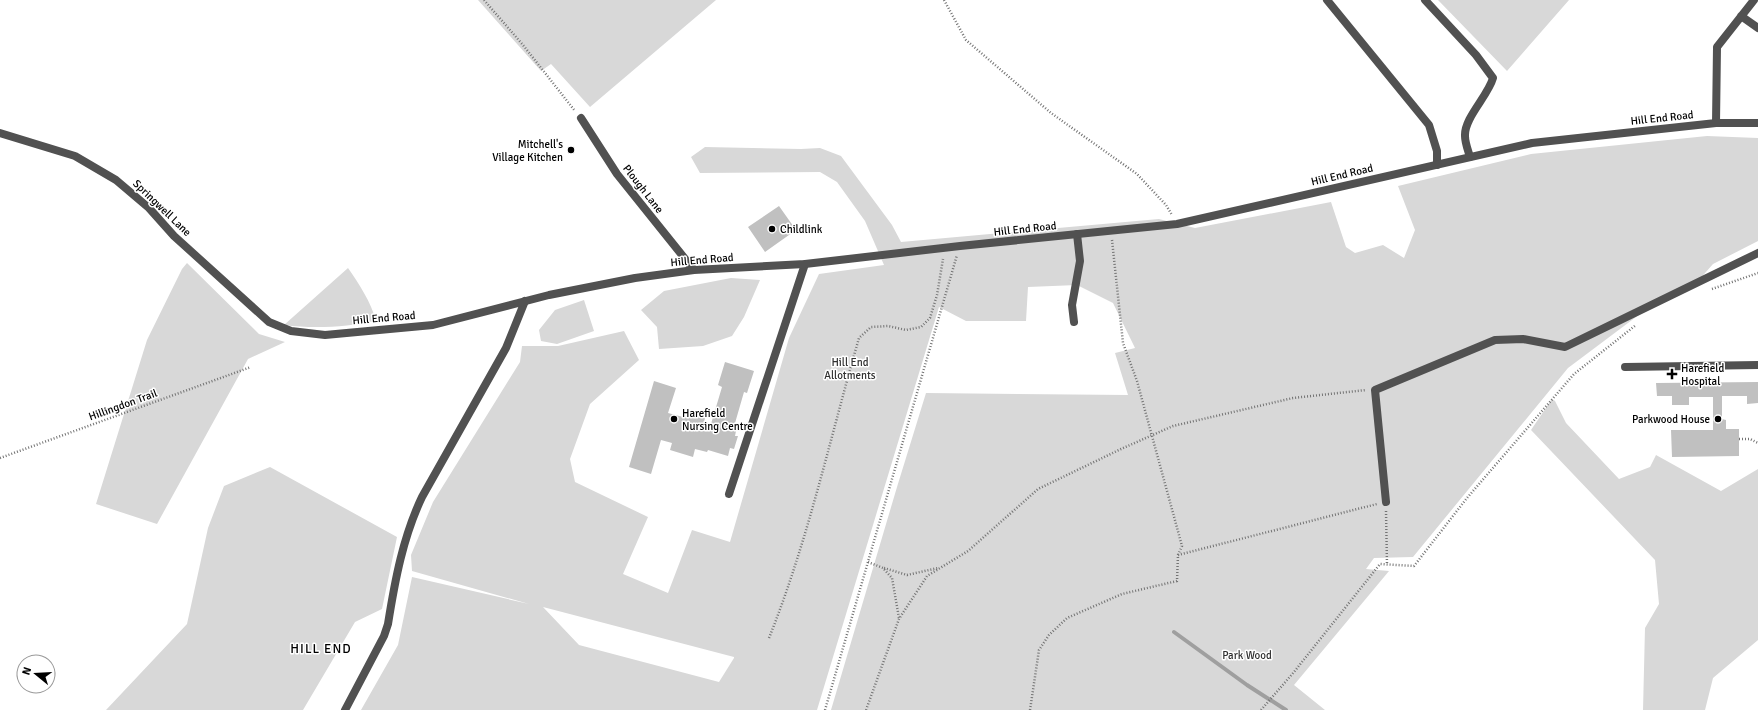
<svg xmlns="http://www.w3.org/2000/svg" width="1758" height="710" font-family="Signika,sans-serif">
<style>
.green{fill:#d8d8d8;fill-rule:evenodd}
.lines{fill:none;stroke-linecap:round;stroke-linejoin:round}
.stream{stroke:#9f9f9f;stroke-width:4}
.building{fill:#c0c0c0}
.path{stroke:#737373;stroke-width:2.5;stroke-dasharray:1 2;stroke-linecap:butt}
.lane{stroke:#515151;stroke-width:8}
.street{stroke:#515151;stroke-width:8}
.poi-dot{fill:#000;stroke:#fff;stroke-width:1.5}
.labels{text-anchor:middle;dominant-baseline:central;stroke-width:3;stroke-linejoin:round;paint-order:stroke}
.street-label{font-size:11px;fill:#000;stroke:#fff}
.poi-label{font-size:11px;fill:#000;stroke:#fff;text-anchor:start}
.park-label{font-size:11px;fill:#2f2f2f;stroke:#fff}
.quarter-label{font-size:13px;letter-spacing:1px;fill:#000;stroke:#fff}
</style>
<rect width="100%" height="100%" fill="#fff"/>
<path class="green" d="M478,0H716L590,107L551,64L541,71Z
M1438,0H1569L1507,71Z
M1707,136L1758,138V241L1713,264L1691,289L1644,311L1568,368L1413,557L1374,558L1366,569L1389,571L1294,685L1325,710H831L897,487L926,393L1128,395L1115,353L1135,348L1113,303L1077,285L1028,287L1026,321H966L939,307L817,710H361L398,645L412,577L529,604L412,571L411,555L433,502L520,362L522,346H558L624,331L639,360L590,404L570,459L575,482L648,517L623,574L668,593L692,530L730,542L789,338L819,274L884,265L865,221L837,182L820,172L700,173L691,157L705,147L801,149L820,148L841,156L892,225L901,242L1159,219L1195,228L1331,202L1346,247L1355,253L1383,245L1404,258L1415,230L1398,186L1531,154ZM543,607L734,657V658L719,682L579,645Z
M187,263L259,334L285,342L248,359L157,524L96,504L147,340L182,269Z
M348,268C359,284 371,302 376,321C347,327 314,329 284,325Z
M731,278L760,280L744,317L732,336L703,346L659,349L657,327L641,310L664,291Z
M584,300L594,331L557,344L541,341L539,330L555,310Z
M1552,399L1555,401L1566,423L1619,479L1650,467L1656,455L1721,491L1758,469V640L1713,678L1705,710H1643L1645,628L1659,604L1655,560L1531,430Z
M270,467L397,537L382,609L355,622L303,710H106L187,624L208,528L224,486Z"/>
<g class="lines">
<path class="stream" d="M1174,632L1247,685L1286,710"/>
</g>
<path class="building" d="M779,206L796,230L765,252L748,227Z
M725,362L754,371L747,393L744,392L733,430L736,431L735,436H738L734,449L730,448L728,456L708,450L707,452L695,449L693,457L670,450L672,443L661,440L651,474L629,467L654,381L676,388L668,413L683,417L685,409L706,415L704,422L711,424L722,387L718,385Z
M1758,382V403L1747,404V396H1722V419L1726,420V429H1739V456L1672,457L1671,430H1713V397H1689V405H1672V396H1657L1656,383Z"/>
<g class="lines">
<path class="path" d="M484,0L523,45L575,111
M944,0L966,40L1051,113L1137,174L1166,205L1172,215
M1112,240L1123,343L1137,381L1182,546L1178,555
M1712,289L1758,273
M1739,439H1750L1758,443
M0,458L251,367
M1386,511L1387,565
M868,562L883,568L892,578L899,618
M884,568L907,575L938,568
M769,638C808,541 830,438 859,338L871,327L888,326L906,330L921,327L930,318L937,295L943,259
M825,710L957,255
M866,710L899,619L927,576L968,551L1038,489L1121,449L1173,426L1293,398L1366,390
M1030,710L1039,650L1049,635L1067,618L1122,594L1177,581L1178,555L1377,504
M1261,710L1294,672L1380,564L1414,566L1467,498L1574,374L1636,325"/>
<path class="lane" d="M1327,0L1429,125L1437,151V165
M1425,0L1476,55L1493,78C1488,96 1464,118 1465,136C1465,143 1468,150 1470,157
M1074,322L1072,305L1080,261L1077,234
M1625,367L1758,365
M729,494L805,264
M1386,502L1375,390L1495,340L1523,339L1565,347L1758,253
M345,710L384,636L388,624C395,580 403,537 422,497L506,348L525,301"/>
<path class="street" d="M1741,16L1758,28
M581,118L617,174L694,270
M1716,123L1717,47L1754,0
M0,133L75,156L116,180L149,208L174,236L269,322L291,331L325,335L433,325L549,295L635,278L694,270L805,264L960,246L1177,224L1532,143L1716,123H1758"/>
</g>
<g class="poi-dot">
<circle cx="571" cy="150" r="4"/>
<circle cx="772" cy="229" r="4"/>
<path d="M1670 368h4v4h4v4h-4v4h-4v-4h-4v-4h4z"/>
<circle cx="674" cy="419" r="4"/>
<circle cx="1718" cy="419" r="4"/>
</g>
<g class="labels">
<g class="street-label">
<text transform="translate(1662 118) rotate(-6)">Hill End Road</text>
<text transform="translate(1342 175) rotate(-13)">Hill End Road</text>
<text transform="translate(643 189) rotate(52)">Plough Lane</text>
<text transform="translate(162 208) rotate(44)">Springwell Lane</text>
<text transform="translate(1025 229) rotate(-6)">Hill End Road</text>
<text transform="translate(702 260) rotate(-5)">Hill End Road</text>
<text transform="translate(384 318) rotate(-5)">Hill End Road</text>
<text transform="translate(123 405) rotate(-20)">Hillingdon Trail</text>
</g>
<g class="poi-label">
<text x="563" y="144" text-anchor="end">Mitchell's<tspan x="563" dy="13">Village Kitchen</tspan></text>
<text x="780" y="229">Childlink</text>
<text x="1681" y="368">Harefield<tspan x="1681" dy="13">Hospital</tspan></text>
<text x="682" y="413">Harefield<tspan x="682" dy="13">Nursing Centre</tspan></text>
<text x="1710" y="419" text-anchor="end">Parkwood House</text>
</g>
<g class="park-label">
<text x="850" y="362">Hill End<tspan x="850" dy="13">Allotments</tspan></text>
<text x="1247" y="655">Park Wood</text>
</g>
<g class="quarter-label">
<text x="321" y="649">HILL END</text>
</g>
</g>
<g transform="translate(36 674) rotate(288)"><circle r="19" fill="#ffffff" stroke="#999999"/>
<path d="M0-3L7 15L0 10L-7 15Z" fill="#000000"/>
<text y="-6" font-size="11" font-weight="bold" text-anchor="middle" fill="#000000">N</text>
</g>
</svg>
